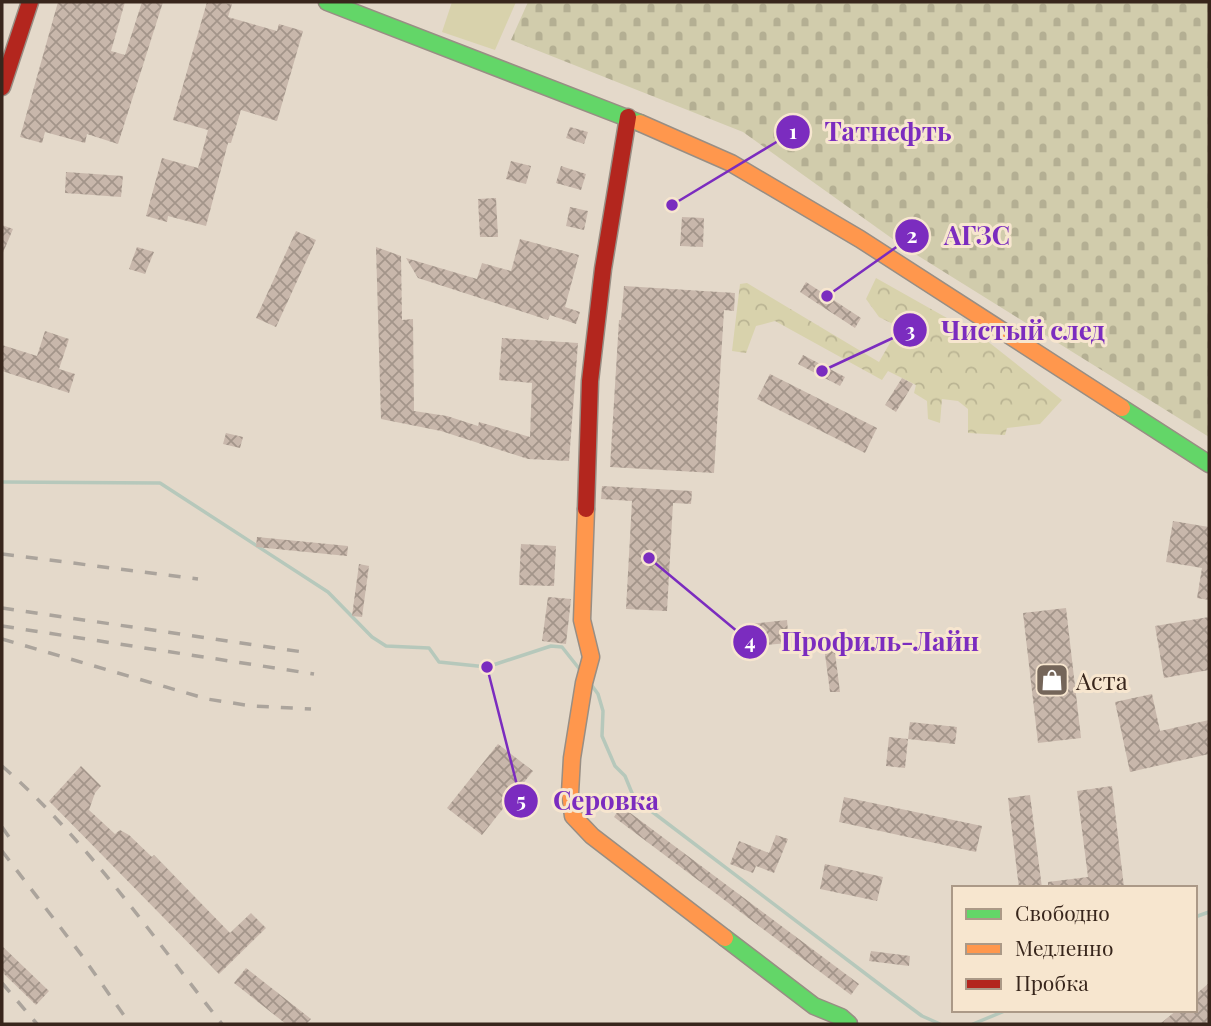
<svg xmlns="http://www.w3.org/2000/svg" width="1211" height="1026" font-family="'Playfair Display',serif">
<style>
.grass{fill:#d8d2ac}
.forest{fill:url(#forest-crowns)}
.cemetery{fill:url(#cemetery-stones)}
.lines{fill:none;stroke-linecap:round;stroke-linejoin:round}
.stream{stroke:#b6c8bb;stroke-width:3.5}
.building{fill:url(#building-cross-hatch)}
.fast-casing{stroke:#988e84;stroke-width:19}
.slow-casing{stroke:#988e84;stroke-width:19}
.jam-casing{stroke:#988e84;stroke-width:19}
.fast{stroke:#63d668;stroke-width:16}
.slow{stroke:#ff974d;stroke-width:16}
.jam{stroke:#b3261e;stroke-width:16}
.rail{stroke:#aba49c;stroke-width:3.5;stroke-dasharray:12 12;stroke-linecap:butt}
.labels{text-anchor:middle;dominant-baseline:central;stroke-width:6;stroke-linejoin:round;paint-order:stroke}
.poi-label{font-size:24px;fill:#38261c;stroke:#f7e6cf;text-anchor:start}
.leader{fill:none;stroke:#7b2cbf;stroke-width:2.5}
.callout-dot{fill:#7b2cbf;stroke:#f7e6cf;stroke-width:2.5}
.mark-label{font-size:21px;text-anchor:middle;font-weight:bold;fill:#fff}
.callout-label{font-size:26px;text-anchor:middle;font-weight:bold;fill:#7b2cbf;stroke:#f7e6cf;stroke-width:6;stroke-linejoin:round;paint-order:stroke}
</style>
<defs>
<pattern id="forest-crowns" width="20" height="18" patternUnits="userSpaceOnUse" patternTransform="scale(1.75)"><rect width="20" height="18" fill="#d8d2ac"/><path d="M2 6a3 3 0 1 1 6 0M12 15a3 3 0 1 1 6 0" fill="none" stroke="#bab493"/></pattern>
<pattern id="cemetery-stones" width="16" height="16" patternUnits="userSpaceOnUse" patternTransform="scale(1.75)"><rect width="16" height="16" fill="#d1ccac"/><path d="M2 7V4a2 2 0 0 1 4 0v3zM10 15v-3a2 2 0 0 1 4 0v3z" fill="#b4af93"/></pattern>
<pattern id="building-cross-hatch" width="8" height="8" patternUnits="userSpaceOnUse" patternTransform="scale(1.75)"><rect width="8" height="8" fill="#c8b7ab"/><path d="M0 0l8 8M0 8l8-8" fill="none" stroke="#a3958a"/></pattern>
</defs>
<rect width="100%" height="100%" fill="#e4d9ca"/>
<path class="grass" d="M452,2H516L495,50L442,32Z"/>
<path class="forest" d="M876,278L986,340L1062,400L1040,424L1007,428L1005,435L968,433V409L958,401L942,399L940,423L928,419L927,401L914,393L916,385L888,371L882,380L775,321L756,326L746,353L732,351L740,284L747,283L879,362L899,327L879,317L866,299Z"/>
<path class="cemetery" d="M528,2H1209V437L904,247L743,132L511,40Z"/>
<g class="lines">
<path class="stream" d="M2,482L160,483L328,592L372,637L386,646L429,648L439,662L487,667L551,646L562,647L581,671
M590,683L598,694L603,711L602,736L615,766L625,776L634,798L891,993L922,1016L940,1024
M1195,917L1209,912
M973,1024L1007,1010"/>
</g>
<path class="building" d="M58,2H125L111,51L125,55L142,2H163L118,144L87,134L85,143L45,132L42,143L20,137Z
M207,2L232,4L228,17L277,31L279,24L303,31L277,121L241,110L231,143H228L206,226L168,216L167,222L146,216L162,158L198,168L208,130L173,120Z
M570,127L588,132L584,144L566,138Z
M511,161L531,166L526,184L506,179Z
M561,166L586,174L581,190L556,183Z
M66,172L123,176L121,197L65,193Z
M496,198L498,237H480L478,199Z
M570,207L588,211L584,230L566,226Z
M682,217L704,218L703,247L680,246Z
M2,225L13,229L2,255Z
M296,231L316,240L276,327L256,318Z
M520,239L579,255L565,307L580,312L576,324L550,315L548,320L418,278L406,258L477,279L482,263L511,271Z
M137,247L154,252L145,274L129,269Z
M376,247L401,256L402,320L413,319L414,411L447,416L478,426L479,422L530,437L532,383L499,380L502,338L578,343L569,461L528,459L441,431L381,419Z
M806,282L861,318L855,328L800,292Z
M624,286L735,293L734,311L724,310L714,473L610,467L619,320H621Z
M45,331L69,339L59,369L75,374L69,393L2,371V345L37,356Z
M803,355L845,377L840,386L798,364Z
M770,374L877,428L865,453L757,399Z
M902,378L913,384L896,412L885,405Z
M226,433L243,437L240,448L223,444Z
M602,486L692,491L691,504L673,503L667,611L626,609L632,501L601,499Z
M1173,521L1209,527V600L1197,598L1202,568L1166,562Z
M257,537L348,546L347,556L256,547Z
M521,544L556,546L554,586L519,585Z
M359,564L369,566L362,617L352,616Z
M548,597L571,599L566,644L542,641Z
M1066,608L1081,738L1038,743L1023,613Z
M1209,617V670L1164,678L1155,626Z
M787,620L789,643L753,646L751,624Z
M833,637L840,692H830L823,639Z
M1152,694L1160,731L1209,720V754L1130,772L1115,702Z
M910,722L957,727L955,744L908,739Z
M889,737L908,739L905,768L886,766Z
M498,744L533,771L482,835L447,808Z
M81,766L101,786L95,793L89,810L115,834L120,830L129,835L152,857L154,855L230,933L251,913L266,928L219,974L49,801Z
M1112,786L1124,887L1048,888V882L1088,877L1077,791Z
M1030,795L1042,888H1019L1008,798Z
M844,797L982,826L976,852L839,822Z
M621,806L859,984L851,995L614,817Z
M776,835L788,839L774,873L756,866L753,873L730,864L739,841L769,853Z
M825,864L883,877L877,901L820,889Z
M2,946L49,991L36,1005L2,972Z
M871,951L910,956L909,966L869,961Z
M246,968L311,1019L306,1024H286L234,983Z
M1209,983V1021L1205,1024H1160L1177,1010H1195V995Z"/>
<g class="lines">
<defs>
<path id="fast" d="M327,2L640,123
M1122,408L1209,464
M725,938L814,1006L841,1017L849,1024"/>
<path id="slow" d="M640,123L731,163L860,239L1122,408
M586,509L582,620L591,657L584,683L572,758L570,793L573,816L592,836L725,938"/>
<path id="jam" d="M2,87L30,2
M586,509L590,381L603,269L628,117"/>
</defs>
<use href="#fast" class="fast-casing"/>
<use href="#slow" class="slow-casing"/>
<use href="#jam" class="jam-casing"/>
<use href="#fast" class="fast"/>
<use href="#slow" class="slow"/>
<use href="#jam" class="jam"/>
<path class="rail" d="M2,554L198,579
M2,608L303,652
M2,626L314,674
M2,639L207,699L252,706L311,709
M2,766C87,840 152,936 222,1024
M2,827L11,840
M2,851L83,957L130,1024
M2,983L37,1024"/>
</g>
<defs>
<symbol id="shop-square" viewBox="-11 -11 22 22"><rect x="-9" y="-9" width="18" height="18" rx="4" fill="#746559" stroke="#f7e6cf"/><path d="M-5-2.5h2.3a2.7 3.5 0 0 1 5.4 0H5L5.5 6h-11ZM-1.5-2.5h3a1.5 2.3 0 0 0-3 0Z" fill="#fff"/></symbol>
</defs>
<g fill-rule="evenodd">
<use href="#shop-square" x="1033" y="661" width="38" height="38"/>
</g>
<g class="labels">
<g class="poi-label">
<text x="1076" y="680">Аста</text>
</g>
</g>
<path class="leader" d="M672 205L793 132M827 296L912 236M822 371L910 330M649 558L750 642M487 667L521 801"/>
<g class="callout-dot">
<circle cx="672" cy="205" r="7"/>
<circle cx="827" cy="296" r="7"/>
<circle cx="822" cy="371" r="7"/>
<circle cx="649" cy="558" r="7"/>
<circle cx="487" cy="667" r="7"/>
<circle cx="793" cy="132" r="18"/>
<circle cx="912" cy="236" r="18"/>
<circle cx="910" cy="330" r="18"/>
<circle cx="750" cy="642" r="18"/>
<circle cx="521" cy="801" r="18"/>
</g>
<g class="mark-label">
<text x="793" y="139">1</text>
<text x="912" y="243">2</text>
<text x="910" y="338">3</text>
<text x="750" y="649">4</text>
<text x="521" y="808">5</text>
</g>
<g class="callout-label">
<text x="888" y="141">Татнефть</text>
<text x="977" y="245">АГЗС</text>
<text x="1023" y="340">Чистый след</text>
<text x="880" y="651">Профиль-Лайн</text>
<text x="606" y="810">Серовка</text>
</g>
<rect width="1211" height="1026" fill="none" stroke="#38261c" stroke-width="7"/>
<rect x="952" y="886" width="245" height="126" fill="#f7e6cf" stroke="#ab9987" stroke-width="2"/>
<rect x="966" y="909" width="35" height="10" fill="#63d668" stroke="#ab9987" stroke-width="2"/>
<text x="1015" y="921" font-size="21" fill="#38261c">Свободно</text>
<rect x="966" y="944" width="35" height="10" fill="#ff974d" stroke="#ab9987" stroke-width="2"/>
<text x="1015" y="956" font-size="21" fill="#38261c">Медленно</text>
<rect x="966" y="979" width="35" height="10" fill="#b3261e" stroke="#ab9987" stroke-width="2"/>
<text x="1015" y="991" font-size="21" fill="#38261c">Пробка</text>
</svg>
